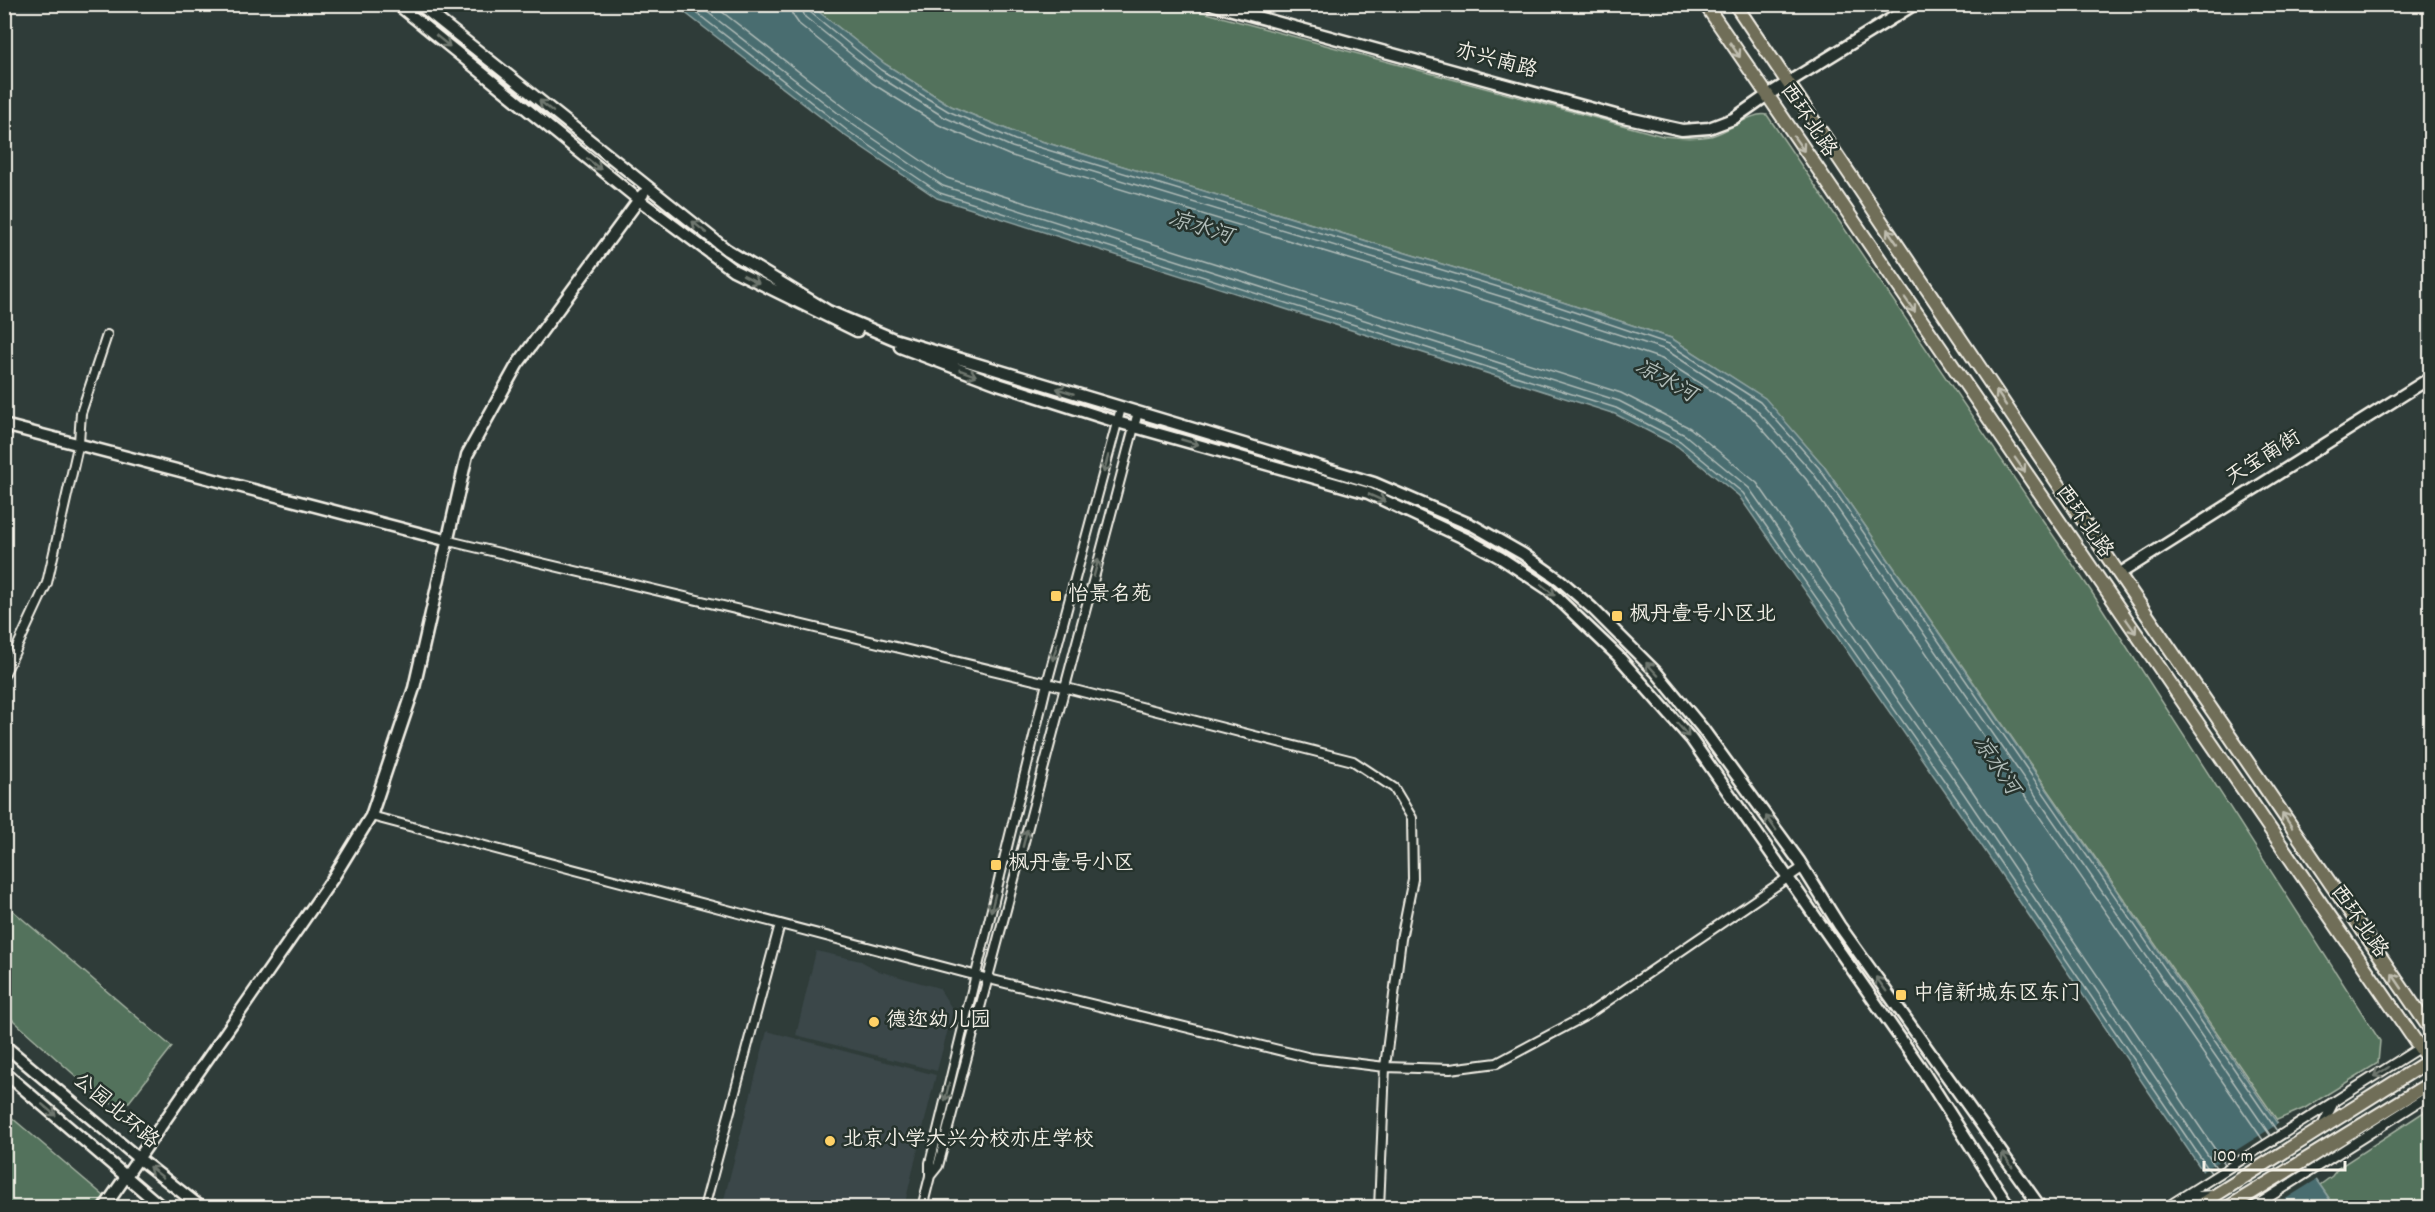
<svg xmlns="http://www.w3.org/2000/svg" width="2435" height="1212" font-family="Dekko,'LXGW WenKai TC',sans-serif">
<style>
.built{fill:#3a4648}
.green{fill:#53725b;stroke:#a4b2a2;stroke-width:1.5}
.water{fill:#4a6d70;stroke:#8ea2a0;stroke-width:1.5}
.pier{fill:#2f3c39}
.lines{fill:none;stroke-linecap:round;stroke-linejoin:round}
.shore{stroke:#b0bcb8;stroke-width:1.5}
.street-casing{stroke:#f4f1e8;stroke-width:12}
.secondary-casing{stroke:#f4f1e8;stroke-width:15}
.primary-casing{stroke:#f4f1e8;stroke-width:16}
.street{stroke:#26332d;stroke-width:8}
.secondary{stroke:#26332d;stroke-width:10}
.primary{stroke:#706e59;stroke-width:12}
.oneway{stroke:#6e766e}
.oneway2{stroke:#bfbdaf}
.poi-dot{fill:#ffd166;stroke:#26332d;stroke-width:2}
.labels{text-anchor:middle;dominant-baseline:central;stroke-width:5;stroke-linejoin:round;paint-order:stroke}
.street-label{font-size:21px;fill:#f4f1e8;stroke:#26332d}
.poi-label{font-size:21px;fill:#f4f1e8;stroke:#26332d;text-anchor:start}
.water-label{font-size:22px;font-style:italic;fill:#b0bcb8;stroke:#26332d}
</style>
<rect width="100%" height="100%" fill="#2f3c39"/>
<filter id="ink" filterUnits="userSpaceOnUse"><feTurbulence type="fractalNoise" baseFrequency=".0167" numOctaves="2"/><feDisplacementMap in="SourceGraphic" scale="12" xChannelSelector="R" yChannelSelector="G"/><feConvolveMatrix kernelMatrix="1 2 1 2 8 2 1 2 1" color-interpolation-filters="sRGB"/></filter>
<g filter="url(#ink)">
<path class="built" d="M816,951L861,961L879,971L939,988L953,1010L937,1071L796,1035Z
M767,1031L936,1075L904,1207H722Z"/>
<path class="green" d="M810,5H1177L1663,136C1679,138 1695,139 1711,136C1729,132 1752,111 1767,115L2091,591L2380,1041L2378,1063L2305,1108L2277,1120L1823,465L1764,398L1671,338L1520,288L1018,134L951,106L885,64Z
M5,904L172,1047L129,1102L106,1103L5,1013Z
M2430,1108V1207H2335L2320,1185L2332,1176L2338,1168Z
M5,1112L117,1207H5Z"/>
<path class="water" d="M675,5H810L885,64L951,106L1018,134L1520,288L1671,338L1765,398L1823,465L2335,1207H2227L1952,802L1739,496L1677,446L1615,414L937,198L844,135Z"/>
<path class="pier" d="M2281,1122L2319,1178L2271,1208H2223L2200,1173Z"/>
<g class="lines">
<path class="shore" d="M685,4L848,131L940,193L1616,408L1680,441L1743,493L1957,799L2211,1173
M697,4L852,124L943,186L1619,401L1685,435L1749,488L1964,794L2217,1169
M712,4L857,117L947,178L1621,393L1690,428L1757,483L1971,789L2225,1164
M791,4L792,14L799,24L873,84L939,125L1009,155L1513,309L1662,359L1750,415L1806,479L2263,1140
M800,4L805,17L878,76L944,117L1012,147L1516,301L1666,350L1755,408L1813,473L2270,1135
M807,4L810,12L881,70L948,111L1015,140L1518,293L1669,344L1760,402L1819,468L2277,1131"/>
<defs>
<path id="street" d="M449,541L1047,683L1353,761L1394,788L1412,818L1413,879L1401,939L1385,1067L1379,1208
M4,675L47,583L79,442L81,413L107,335
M371,816L989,979L1311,1058L1385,1067L1450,1069L1497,1063L1587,1015L1802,868
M2322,1126L2334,1102
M930,1176L938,1166C1007,915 1069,663 1138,412
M2185,1197L2212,1195
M704,1208L780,924
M922,1208L930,1176V1163L1047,683L1121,408
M2165,1208L2430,1041
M2252,1208L2430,1095"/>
<path id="secondary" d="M397,4L639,200L733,270L857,331
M419,4L727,250L828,311L894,339L1374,483L1474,526L1523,554L1560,580L1592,608L1656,672L1702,728L1799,861L1839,925L2041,1208
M1210,4L1619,116L1682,130L1709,128L1733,119L1766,96L1915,4
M900,347L998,384L1117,422L1368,493L1466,539L1501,558L1548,589L1618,656L1691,739L1919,1065L2010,1208
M4,425L449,541
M2119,574L2430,378
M4,1045L138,1158L202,1208
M4,1072L163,1208
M104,1208L333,878L371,816L414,688L467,455L517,365L643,194"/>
<path id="primary" d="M1705,4L2429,1061
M1735,4L2119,574L2430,1029
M2195,1208L2430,1060
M2227,1208L2430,1083"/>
</defs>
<use href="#street" class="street-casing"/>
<use href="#secondary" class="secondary-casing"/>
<use href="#primary" class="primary-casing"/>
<use href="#street" class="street"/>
<use href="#secondary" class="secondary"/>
<use href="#primary" class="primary"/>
</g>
<defs><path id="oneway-shaft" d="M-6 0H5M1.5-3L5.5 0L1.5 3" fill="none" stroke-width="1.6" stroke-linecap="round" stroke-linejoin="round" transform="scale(1.5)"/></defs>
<g class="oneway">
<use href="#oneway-shaft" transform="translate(443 41) rotate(39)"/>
<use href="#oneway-shaft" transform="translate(546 106) rotate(-141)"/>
<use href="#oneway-shaft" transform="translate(594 164) rotate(39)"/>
<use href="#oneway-shaft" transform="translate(699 227) rotate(-141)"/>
<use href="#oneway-shaft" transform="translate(751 279) rotate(27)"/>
<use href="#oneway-shaft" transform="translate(968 373) rotate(21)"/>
<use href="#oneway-shaft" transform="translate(1065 391) rotate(-163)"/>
<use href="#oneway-shaft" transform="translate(1190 442) rotate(16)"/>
<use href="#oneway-shaft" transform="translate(1106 464) rotate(105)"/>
<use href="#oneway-shaft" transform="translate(1377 498) rotate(24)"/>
<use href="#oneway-shaft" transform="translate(1096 568) rotate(-75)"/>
<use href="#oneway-shaft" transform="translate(1548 590) rotate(39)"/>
<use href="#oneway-shaft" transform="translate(1055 652) rotate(105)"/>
<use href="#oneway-shaft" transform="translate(1652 669) rotate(-133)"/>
<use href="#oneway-shaft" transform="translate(1683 730) rotate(50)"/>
<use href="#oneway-shaft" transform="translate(1771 823) rotate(-126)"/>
<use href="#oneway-shaft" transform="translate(1025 838) rotate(-76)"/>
<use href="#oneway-shaft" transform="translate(993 903) rotate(104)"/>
<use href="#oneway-shaft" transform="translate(1881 984) rotate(-126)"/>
<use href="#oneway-shaft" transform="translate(2381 1072) rotate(148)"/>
<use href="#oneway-shaft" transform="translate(947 1092) rotate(104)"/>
<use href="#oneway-shaft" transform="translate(49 1110) rotate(40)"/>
<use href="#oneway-shaft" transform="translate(2007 1160) rotate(-126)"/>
<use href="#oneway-shaft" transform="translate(156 1172) rotate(-142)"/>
</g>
<g class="oneway2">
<use href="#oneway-shaft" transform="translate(1735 50) rotate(56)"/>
<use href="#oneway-shaft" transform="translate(1799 144) rotate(55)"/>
<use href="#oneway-shaft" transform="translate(1892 236) rotate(-124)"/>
<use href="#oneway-shaft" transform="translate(1910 305) rotate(55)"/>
<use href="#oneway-shaft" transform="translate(2001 398) rotate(-124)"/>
<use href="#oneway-shaft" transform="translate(2020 465) rotate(55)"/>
<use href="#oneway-shaft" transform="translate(2131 626) rotate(55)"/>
<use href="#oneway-shaft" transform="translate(2287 820) rotate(-124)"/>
<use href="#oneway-shaft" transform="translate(2397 981) rotate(-124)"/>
</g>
</g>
<g class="poi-dot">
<rect x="1050" y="590" width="12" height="12" rx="3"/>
<rect x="1611" y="610" width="12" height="12" rx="3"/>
<rect x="990" y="859" width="12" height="12" rx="3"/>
<rect x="1895" y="989" width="12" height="12" rx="3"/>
<circle cx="874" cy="1022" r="6"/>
<circle cx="830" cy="1141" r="6"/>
</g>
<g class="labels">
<g class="street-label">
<text transform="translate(1496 62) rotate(15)">亦兴南路</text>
<text transform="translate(1807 121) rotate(56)">西环北路</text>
<text transform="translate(2264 459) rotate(-32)">天宝南街</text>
<text transform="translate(2083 522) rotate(55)">西环北路</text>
<text transform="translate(2358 922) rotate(55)">西环北路</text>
<text transform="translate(115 1112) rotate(40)">公园北环路</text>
</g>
<g class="poi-label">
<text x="1068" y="596">怡景名苑</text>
<text x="1629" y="616">枫丹壹号小区北</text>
<text x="1008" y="865">枫丹壹号小区</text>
<text x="1913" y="995">中信新城东区东门</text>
<text x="886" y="1022">德迩幼儿园</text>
<text x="842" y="1141">北京小学大兴分校亦庄学校</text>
</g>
<g class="water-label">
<text transform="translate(1200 229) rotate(17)">凉水河</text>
<text transform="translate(1665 382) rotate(29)">凉水河</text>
<text transform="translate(1995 766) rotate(56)">凉水河</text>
</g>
</g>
<rect width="2435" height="1212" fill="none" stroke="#26332d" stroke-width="24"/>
<rect x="12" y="12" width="2411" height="1188" fill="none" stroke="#f4f1e8" stroke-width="2" filter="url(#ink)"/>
<path d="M2204 1161v9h141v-9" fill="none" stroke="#f4f1e8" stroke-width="3"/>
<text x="2213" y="1161" font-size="18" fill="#f4f1e8" stroke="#26332d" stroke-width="4.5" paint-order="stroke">100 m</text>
</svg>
